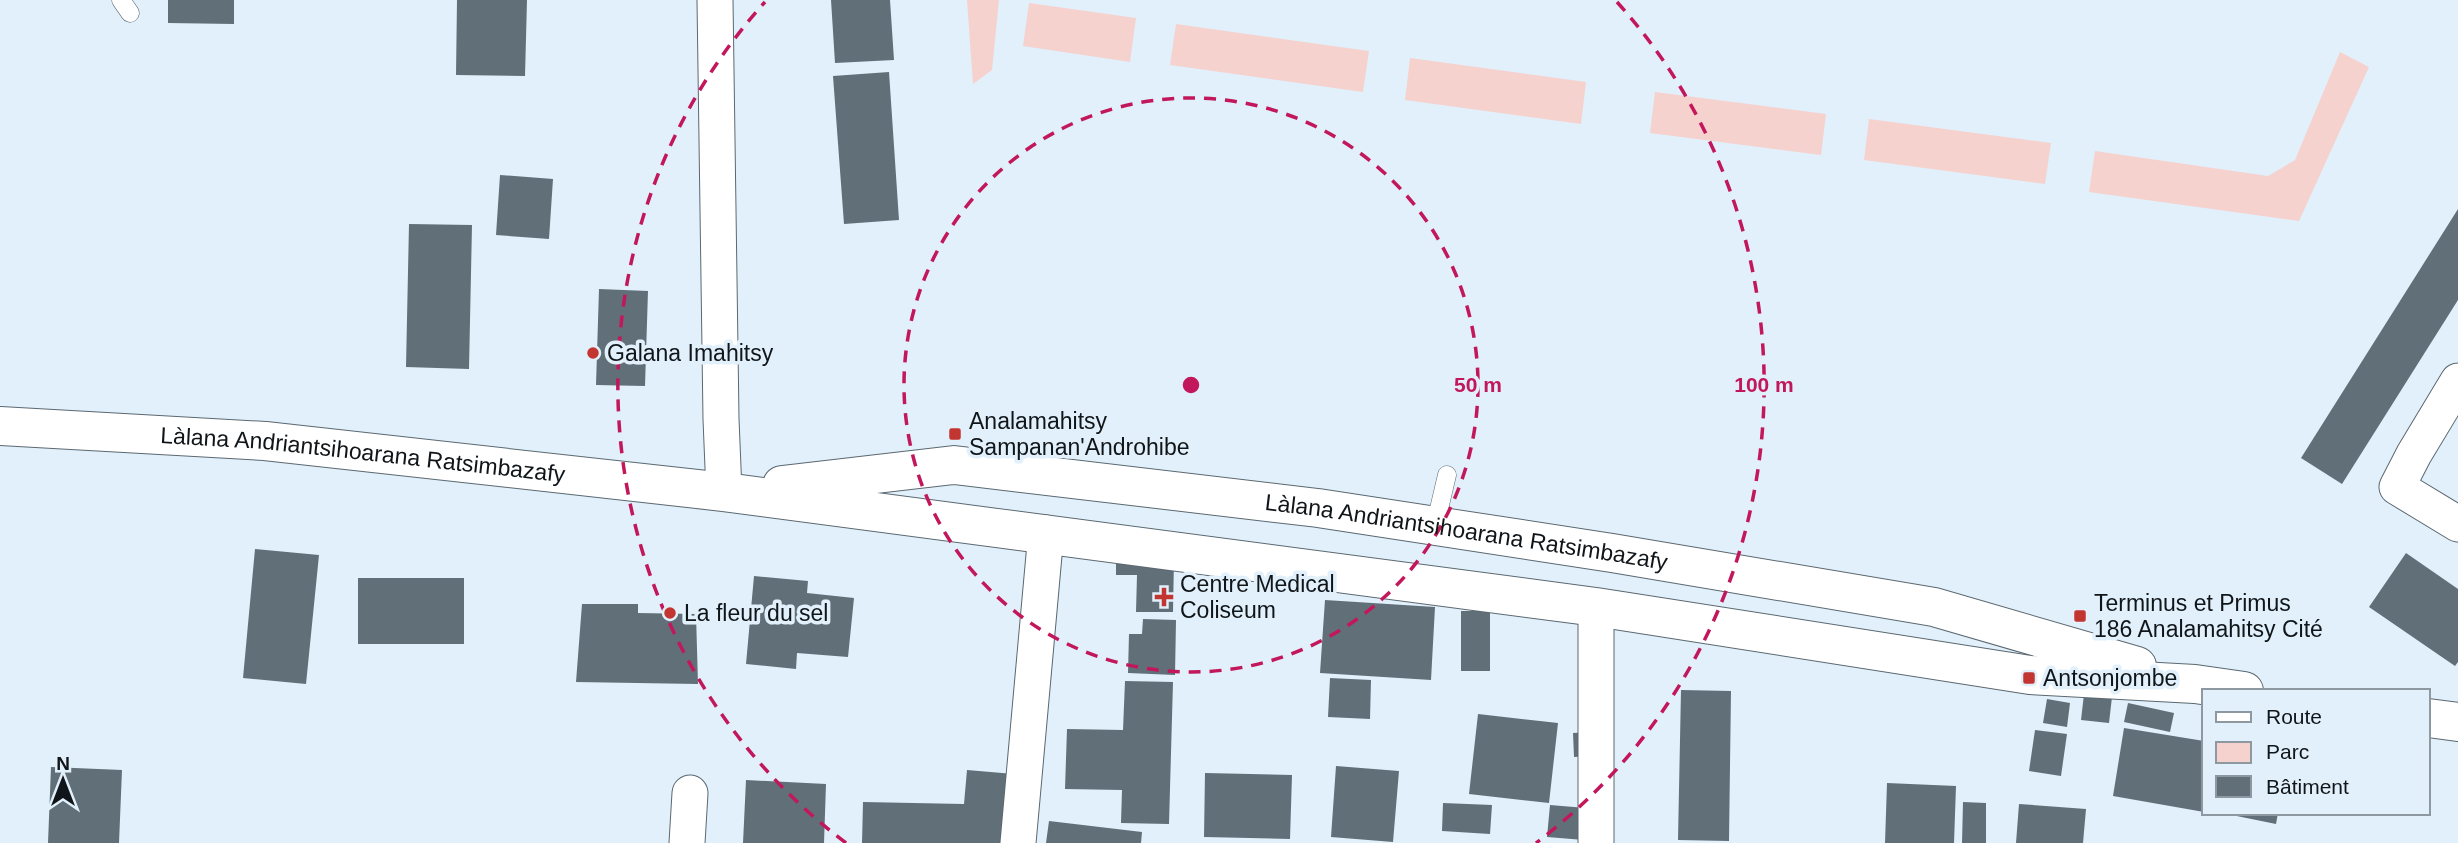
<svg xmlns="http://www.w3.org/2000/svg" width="2458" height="843" font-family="Helvetica,sans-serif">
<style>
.green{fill:#f6d2ce}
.building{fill:#616f78}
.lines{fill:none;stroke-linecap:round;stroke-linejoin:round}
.lane-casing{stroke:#5b6871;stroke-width:19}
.street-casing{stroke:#5b6871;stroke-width:37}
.secondary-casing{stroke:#5b6871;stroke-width:40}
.lane{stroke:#fff;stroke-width:18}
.street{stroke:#fff;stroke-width:35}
.secondary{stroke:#fff;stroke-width:38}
.ring{fill:none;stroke:#c2185b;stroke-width:3.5;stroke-dasharray:12 9}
.poi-dot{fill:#c33531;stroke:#e1f0fa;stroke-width:2.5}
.labels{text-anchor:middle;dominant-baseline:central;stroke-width:7;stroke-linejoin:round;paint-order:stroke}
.poi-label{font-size:23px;fill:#101519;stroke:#e1f0fa;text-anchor:start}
.street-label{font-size:23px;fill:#101519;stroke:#e1f0fa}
.centre{fill:#c2185b;stroke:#e1f0fa;stroke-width:3.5}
.ring-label{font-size:21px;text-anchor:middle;font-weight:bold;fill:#c2185b;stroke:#e1f0fa;stroke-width:7;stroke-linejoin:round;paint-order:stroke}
</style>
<rect width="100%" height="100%" fill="#e1f0fa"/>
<path class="green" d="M967,0H999L992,70L973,84Z
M1029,3L1136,18L1130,62L1023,46Z
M1176,24L1369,51L1363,92L1170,65Z
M2340,52L2369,67L2299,221L2089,192L2095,151L2268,176L2295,160Z
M1410,58L1586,82L1581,124L1405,100Z
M1655,92L1826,114L1821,155L1650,133Z
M1869,119L2051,143L2045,184L1864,160Z"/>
<path class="building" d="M168,0H234V24L168,23Z
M457,0H527L525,76L456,75Z
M831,0H890L894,60L835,63Z
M889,72L899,220L844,224L833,76Z
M500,175L553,179L549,239L496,235Z
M2458,209V300L2342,484L2301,458Z
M409,224L472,225L469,369L406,367Z
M599,289L648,291L645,386L596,385Z
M255,549L319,555L306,684L243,678Z
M2406,553L2458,589V662L2455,666L2369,607Z
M1116,558H1174L1173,612H1136L1137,575H1116Z
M754,576L808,581L807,593L854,598L848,657L797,653L796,669L746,664Z
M358,578H464V644H358Z
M1325,600L1435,607L1431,680L1320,673Z
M582,604H638V613L696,614L698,684L576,682Z
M1461,611H1490V671H1461Z
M1143,619L1176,620L1175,675L1128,673L1129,634H1142Z
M1330,678L1371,680L1370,719L1328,717Z
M1125,681L1173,682L1169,824L1121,823L1122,790L1065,789L1067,729L1123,730Z
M1681,690L1731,691L1729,841L1678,840Z
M2084,694L2112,697L2109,723L2081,720Z
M2047,699L2070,703L2067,727L2043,723Z
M2128,703L2174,713L2170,732L2124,722Z
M1478,714L1558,723L1549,803L1469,794Z
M2124,728L2204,741V812L2113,796Z
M2035,730L2067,734L2061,776L2029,771Z
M1591,732V756L1574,757L1573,733Z
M1336,766L1399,771L1393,842L1331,837Z
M51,767L122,770L119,843H48Z
M967,770L1014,774L1008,843H862L863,802L964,804Z
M1205,773L1292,775L1290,839L1204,837Z
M746,780L826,784L824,843H743Z
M1887,783L1956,786L1954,843H1885Z
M1963,802L1986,803V843H1962Z
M1443,803L1492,805L1490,834L1442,831Z
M2019,804L2086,809L2083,843H2016Z
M1550,805L1586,808L1584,840L1547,837Z
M2222,813H2278L2276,824Z
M1049,821L1142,832L1141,843H1046Z"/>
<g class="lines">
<defs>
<path id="lane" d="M121,0L130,13
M1435,526L1447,475"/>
<path id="street" d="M715,0L721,419L724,492
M2458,381L2414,454L2397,487L2458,524
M1596,607V843
M687,843L690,793
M1018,843L1046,533"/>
<g id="secondary">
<path id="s1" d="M0,426L265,441L724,492L1596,607L2030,675L2195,684L2244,691"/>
<path id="s2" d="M782,485L954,465L1318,508L1612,553L1934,607L2137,666"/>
<path d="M2428,718L2458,722"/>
</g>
</defs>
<use href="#lane" class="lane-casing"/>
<use href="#street" class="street-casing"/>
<use href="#secondary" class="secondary-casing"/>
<use href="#lane" class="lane"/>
<use href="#street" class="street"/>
<use href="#secondary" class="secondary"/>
</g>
<g class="ring">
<circle cx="1191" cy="385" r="287"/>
<path d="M846 843A573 573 0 0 1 765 2M1617 2A573 573 0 0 1 1536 843"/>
</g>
<g class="poi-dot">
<circle cx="593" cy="353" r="7"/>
<rect x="948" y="427" width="14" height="14" rx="3.5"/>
<path d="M1160.5 586.5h7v7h7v7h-7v7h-7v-7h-7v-7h7z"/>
<circle cx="670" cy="613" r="7"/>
<rect x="2073" y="609" width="14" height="14" rx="3.5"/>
<rect x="2022" y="671" width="14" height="14" rx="3.5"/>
</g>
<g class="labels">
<g class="poi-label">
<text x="607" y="353">Galana Imahitsy</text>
<text x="969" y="421">Analamahitsy<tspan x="969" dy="26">Sampanan'Androhibe</tspan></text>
<text x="1180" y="584">Centre Medical<tspan x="1180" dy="26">Coliseum</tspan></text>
<text x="2094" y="603">Terminus et Primus<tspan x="2094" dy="26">186 Analamahitsy Cité</tspan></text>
<text x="684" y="613">La fleur du sel</text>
<text x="2043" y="678">Antsonjombe</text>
</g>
<g class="street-label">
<text stroke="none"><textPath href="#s1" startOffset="364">Làlana Andriantsihoarana Ratsimbazafy</textPath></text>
<text stroke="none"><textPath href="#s2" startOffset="690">Làlana Andriantsihoarana Ratsimbazafy</textPath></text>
</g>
</g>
<circle cx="1191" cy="385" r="10" class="centre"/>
<g class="ring-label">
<text x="1478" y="392">50 m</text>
<text x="1764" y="392">100 m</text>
</g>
<rect x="2202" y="689" width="228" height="126" fill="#e1f0fa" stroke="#8d98a0" stroke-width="2"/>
<rect x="2216" y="712" width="35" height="10" fill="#ffffff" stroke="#8d98a0" stroke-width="2"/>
<text x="2266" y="724" font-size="21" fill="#101519">Route</text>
<rect x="2216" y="742" width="35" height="21" fill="#f6d2ce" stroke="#8d98a0" stroke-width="2"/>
<text x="2266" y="759" font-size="21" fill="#101519">Parc</text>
<rect x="2216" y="776" width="35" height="21" fill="#616f78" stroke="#8d98a0" stroke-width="2"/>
<text x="2266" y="794" font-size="21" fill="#101519">Bâtiment</text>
<g transform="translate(63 780)" stroke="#e1f0fa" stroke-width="5" paint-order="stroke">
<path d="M0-5L12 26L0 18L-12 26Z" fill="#101519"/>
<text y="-10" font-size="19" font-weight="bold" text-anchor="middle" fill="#101519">N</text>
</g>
</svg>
